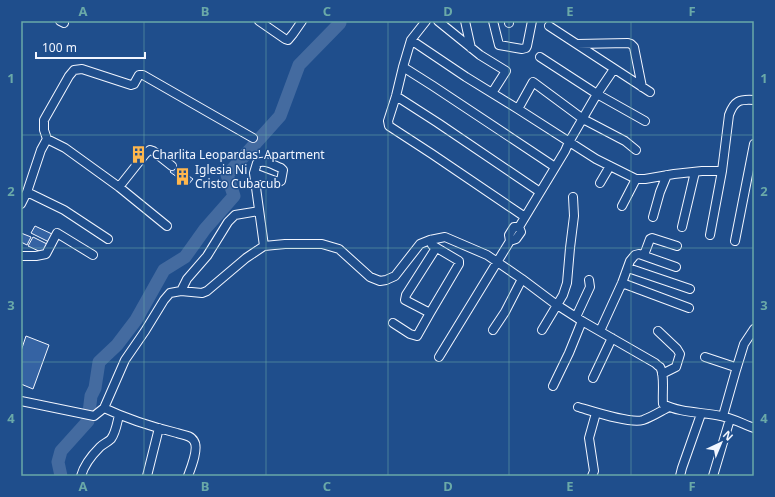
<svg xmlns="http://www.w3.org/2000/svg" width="775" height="497" font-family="'Noto Sans',sans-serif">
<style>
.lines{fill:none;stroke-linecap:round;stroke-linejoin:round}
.river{stroke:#446ba0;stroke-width:13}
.building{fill:#3563a3;stroke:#f2f6ff}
.minor-casing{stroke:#f2f6ff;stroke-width:10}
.minor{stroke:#1f4e8c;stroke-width:8}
.grid{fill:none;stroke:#6aa9a8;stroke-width:1;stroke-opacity:0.55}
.labels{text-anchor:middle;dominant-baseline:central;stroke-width:3;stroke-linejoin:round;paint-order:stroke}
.poi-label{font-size:12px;fill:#f2f6ff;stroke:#1f4e8c;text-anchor:start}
.neatline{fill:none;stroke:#6aa9a8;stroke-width:1.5}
.grid-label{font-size:13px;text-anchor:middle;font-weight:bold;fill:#6aa9a8}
</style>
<rect width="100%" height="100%" fill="#1f4e8c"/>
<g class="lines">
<path class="river" d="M61,476L58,462L61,451L88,421L91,396L95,388L99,362L117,345L136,320L164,270L185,257L205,229L234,196L227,175L280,116L299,65L340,23V21"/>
</g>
<path class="building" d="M138,147L145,152L139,159L133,155Z
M175,166L193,179L188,185L170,172Z
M35,226L52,234L49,242L31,233Z
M21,233L31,237L27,245L21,242Z
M33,237L47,244L43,253L28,246Z
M26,336L49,345L33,389L21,384V351Z"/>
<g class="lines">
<defs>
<path id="minor" d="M60,21L64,23
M259,21L285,39L288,40L293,34L302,21
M426,21L411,40L403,67L396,96L388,121L389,126L432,154L525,217
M438,21L480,55L506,71L492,93
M465,21L471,48
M493,21L499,45L522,49L526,48L527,46L532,21
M509,23V21
M549,26L650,92
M411,40L466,77L518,109L596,159L636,179H645L674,174L702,171H722
M577,44L628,43L631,44L634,47L642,87
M540,57L597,94L645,121
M403,67L433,86L555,167
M396,96L438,123L540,192
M518,109L533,82L583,119L625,141L636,150
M254,173L278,182L281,181L283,170L281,168C273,165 265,159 257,163L254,173L264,246
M600,183L610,166
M119,187L146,153L150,150L153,151L172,166
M27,192L64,210L108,239
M21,204L27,192L41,150L47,139
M622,206L636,179
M653,217L660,192L667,175
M167,226L119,187L65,148L47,139L44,130V120L69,76L74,70L82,69L131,85L134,84L139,75H143L253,138
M682,227L695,172
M710,235L722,171L729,115C734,101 739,99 754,100
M510,241L509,235L514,227H519
M735,241L754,144
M644,255L650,239L652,238L677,246
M21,256H36L46,254L57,233L93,255
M628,268L690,289
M622,283L689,308
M181,291L187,279L207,256L228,222L235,215L259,211
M430,313L405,300L406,295L436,248
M576,317L590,287L589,280
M393,323L410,334L417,336L430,313L459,264V261L432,245L430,240
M493,330L505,312L522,279
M542,330L563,295L567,283L570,248L574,216L573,197
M600,331L622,283L630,261L635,255L639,254L676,267
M658,331L677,349L680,354L676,367L662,374
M439,357L510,241L516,239L521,232L519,227L565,151L569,142L597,94L614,69
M705,357L735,367L736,370L723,416
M736,370L744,344L754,329
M593,378L612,338
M553,386L569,353L582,321
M21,401L94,416L104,408L125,360L145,331L164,300L170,293L181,291L202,293L207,291L246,258L264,246L285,244H322L339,249L370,277L380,281L386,280L395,276L420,244L430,240L445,237L487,255L522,279L554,303L582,321L655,363C656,364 658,366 660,367C665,375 662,394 663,404C680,413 702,412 721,416C732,418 743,424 754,428
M578,407C592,411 630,424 643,420C652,417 661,411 669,407
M104,408C127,419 153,427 177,433C183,435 191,435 194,441C199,448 191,468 188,476
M81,476C84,465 93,454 100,447C103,444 108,442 111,439C116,432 117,423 119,415
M147,476L159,428
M592,476L594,471L589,438L596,413
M680,476L682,468L701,414
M713,476L730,419"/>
</defs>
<use href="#minor" class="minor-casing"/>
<use href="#minor" class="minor"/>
</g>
<path class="grid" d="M144,21V476M266,21V476M388,21V476M509,21V476M631,21V476M21,135H754M21,248H754M21,362H754"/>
<defs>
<symbol id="building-bare" viewBox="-9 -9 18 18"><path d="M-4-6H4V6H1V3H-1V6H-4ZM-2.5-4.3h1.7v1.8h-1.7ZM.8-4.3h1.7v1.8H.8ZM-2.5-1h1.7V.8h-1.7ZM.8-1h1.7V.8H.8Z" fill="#ffb74d" stroke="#1f4e8c" stroke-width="2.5" paint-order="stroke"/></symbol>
</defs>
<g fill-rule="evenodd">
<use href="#building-bare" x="126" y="142" width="25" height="25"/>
<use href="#building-bare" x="170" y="164" width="25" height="25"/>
</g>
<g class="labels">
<g class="poi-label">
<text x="152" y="154">Charlita Leopardas' Apartment</text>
<text x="195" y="169">Iglesia Ni<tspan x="195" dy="14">Cristo Cubacub</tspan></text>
</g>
</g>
<rect width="775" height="497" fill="none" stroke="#1f4e8c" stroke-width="44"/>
<g transform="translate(721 443) rotate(44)" stroke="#1f4e8c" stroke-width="3" paint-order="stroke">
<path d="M0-3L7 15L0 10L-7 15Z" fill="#f2f6ff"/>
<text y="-6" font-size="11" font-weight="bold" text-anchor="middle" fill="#f2f6ff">N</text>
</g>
<path d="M36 52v6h109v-6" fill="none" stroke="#f2f6ff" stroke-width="2"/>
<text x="42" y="52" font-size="12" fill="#f2f6ff" stroke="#1f4e8c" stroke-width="3" paint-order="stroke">100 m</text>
<rect x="22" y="22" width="731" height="453" class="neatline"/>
<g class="grid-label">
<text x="83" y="16">A</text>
<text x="205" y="16">B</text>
<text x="327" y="16">C</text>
<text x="448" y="16">D</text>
<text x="570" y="16">E</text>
<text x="692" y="16">F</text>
<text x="11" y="83">1</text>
<text x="764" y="83">1</text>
<text x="11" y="196">2</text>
<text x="764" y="196">2</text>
<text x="11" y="310">3</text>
<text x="764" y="310">3</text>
<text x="11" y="423">4</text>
<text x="764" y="423">4</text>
<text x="83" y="491">A</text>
<text x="205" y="491">B</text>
<text x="327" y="491">C</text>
<text x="448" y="491">D</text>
<text x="570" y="491">E</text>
<text x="692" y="491">F</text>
</g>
</svg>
